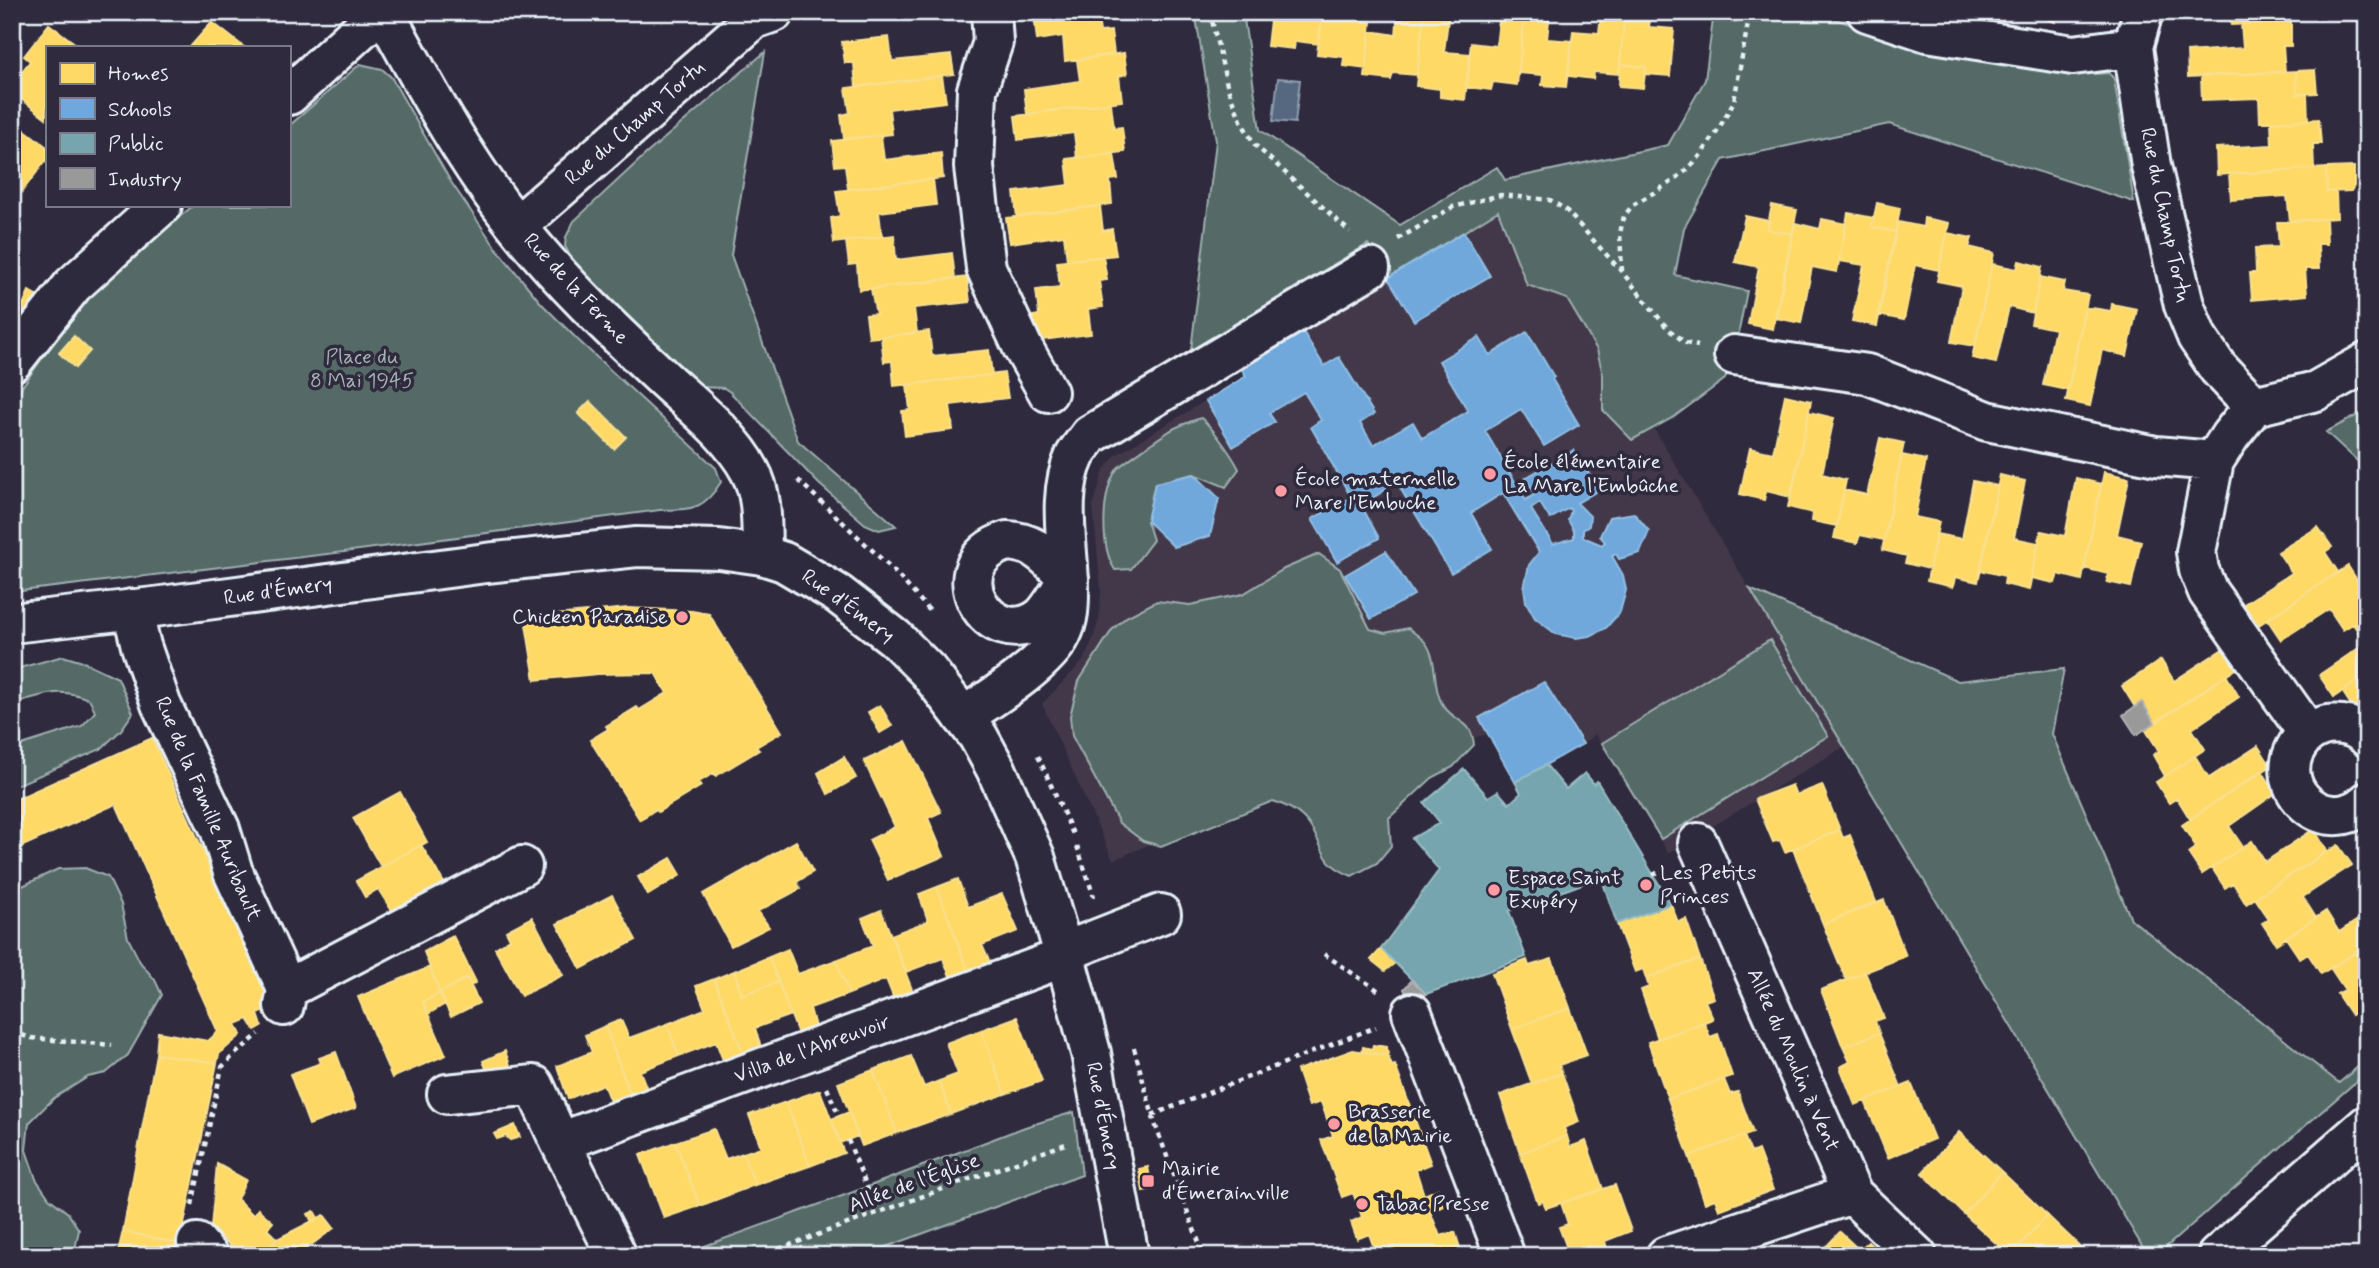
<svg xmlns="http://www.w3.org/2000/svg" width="2379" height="1268" font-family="Mynerve,sans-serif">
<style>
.built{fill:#433848}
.green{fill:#556b66;stroke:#9eaeaf;stroke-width:2}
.water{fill:#546780;stroke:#8f9eb0;stroke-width:2}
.homes{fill:#ffd966;stroke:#f8e092;stroke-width:2}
.schools{fill:#6fa8dc;stroke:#93bee4;stroke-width:2;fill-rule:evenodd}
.public{fill:#76a5af;stroke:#98bcc5;stroke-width:2}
.industry{fill:#999;stroke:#b1b3b6;stroke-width:2}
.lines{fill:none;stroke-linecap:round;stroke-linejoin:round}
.minor-casing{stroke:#e8f1f8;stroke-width:44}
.major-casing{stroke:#e8f1f8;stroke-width:44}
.path{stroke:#e8f1f8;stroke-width:4.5;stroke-dasharray:5 5;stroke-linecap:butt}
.minor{stroke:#2f2a3d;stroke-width:38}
.major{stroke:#2f2a3d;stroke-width:38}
.poi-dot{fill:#ff9aa2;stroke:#2f2a3d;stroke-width:2.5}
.labels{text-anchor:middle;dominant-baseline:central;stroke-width:7;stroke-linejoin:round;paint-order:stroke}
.street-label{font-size:21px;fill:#e8f1f8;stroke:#2f2a3d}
.park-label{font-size:21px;fill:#a6b5b6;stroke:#2f2a3d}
.poi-label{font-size:21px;fill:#e8f1f8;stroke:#2f2a3d;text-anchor:start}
</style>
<rect width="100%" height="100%" fill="#2f2a3d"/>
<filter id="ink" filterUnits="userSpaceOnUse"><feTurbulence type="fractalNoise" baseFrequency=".0143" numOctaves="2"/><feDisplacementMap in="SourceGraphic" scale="14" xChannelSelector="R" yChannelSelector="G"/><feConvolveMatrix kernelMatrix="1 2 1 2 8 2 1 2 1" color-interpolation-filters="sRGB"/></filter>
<g filter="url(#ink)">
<path class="built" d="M1498,211L1527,285L1567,299L1597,350L1603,375V410L1632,440L1653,427L1844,747L1668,853L1595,734L1583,744L1479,718L1488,734L1299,782L1113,860L1042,704L1083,661L1093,639L1099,619L1101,591L1093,506L1104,469L1116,455L1246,376L1241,367Z"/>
<path class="green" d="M1195,12H1243L1260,130L1400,225L1497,167L1505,180L1668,145L1705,80L1714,12H1815L1904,43L2077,75L2109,73L2114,79L2134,202L1889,124L1723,160L1684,228L1675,275L1747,291L1734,355L1725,379L1674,417L1632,440L1603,410V375L1597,350L1567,299L1527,285L1498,211L1390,277L1368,244L1191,350L1216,141Z
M765,52L731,255L798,441L896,526L879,530L865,524L819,484L730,392L724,388L696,387L574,264L565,246L566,237L574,221L646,154Z
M360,64L382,69L391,77L451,182L496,248L541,303L578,340L716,468L721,482C703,511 692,509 660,510L344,552L12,592V401L43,357L95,291L145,245L194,205H289V126Z
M2367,410V470L2326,432Z
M1201,418C1213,428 1232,455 1239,469L1226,487L1194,474L1155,483L1147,521L1153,540L1131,569L1115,570C1100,547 1101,493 1117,469C1120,465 1168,431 1175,428C1183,424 1192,421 1201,418Z
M1319,554L1340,569L1370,629L1385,633L1408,628C1413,632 1420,637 1425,642C1440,661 1430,691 1446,709C1459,724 1472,721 1474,745L1453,767L1432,778L1389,818L1391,846L1377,863L1352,876C1320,863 1326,851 1310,826C1301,812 1287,806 1273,801L1161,846L1143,841L1119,823L1072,736L1070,716L1079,681L1112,630L1126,617L1157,601L1190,605L1243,594L1284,569Z
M1750,589L1958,681L2064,669L2052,734L2131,919L2339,1083L2367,1059V1072L2156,1256H2148Z
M1770,640L1828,736L1661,839L1602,743Z
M63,656L86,663L118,678L133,713L121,730L101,749L12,787V748L82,726L95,712L90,700C61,686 42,695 12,704V670Z
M85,868L108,877L121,904L128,938L140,962L155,980L162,995L128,1055L106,1073L88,1077L54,1098L29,1123L26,1150L36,1179L49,1198L68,1213L79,1230L75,1249L56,1256H12V891L58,869Z
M1074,1112L1082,1175L862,1256H677L867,1187L1025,1127Z"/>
<path class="water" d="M1278,78L1300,80L1295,123L1273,121Z"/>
<path class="homes" d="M1027,12H1097L1100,32L1111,31L1114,54L1065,61L1063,36L1037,40L1034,15L1027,16Z
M1271,12H1322L1319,44L1295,41L1294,49L1267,46Z
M1322,12H1348L1347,19L1371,22L1366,69L1343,66L1344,57L1317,54Z
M1398,12H1424L1417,75L1393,73L1391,80L1365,77L1370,31L1396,35Z
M1424,12H1449L1444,52L1470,54L1465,100L1440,97V89L1416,86Z
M1500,12H1525L1517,85L1493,82L1491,90L1466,87L1471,43L1496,46Z
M1525,12H1550L1547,39L1572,41L1566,87L1542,85L1543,75L1519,73Z
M1601,12H1625L1619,74L1594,72L1593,79L1568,76L1573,31L1599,33Z
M1625,12H1651L1649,27L1674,29L1670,76L1645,74L1646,67L1620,64Z
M2031,12H2057L2055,22L2031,14Z
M2230,12H2279V23L2231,25Z
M212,22L244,47H190Z
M2291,22V46H2283L2285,72L2188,77L2187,52L2243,48L2241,24Z
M49,24L80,47H47L46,118L12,92V84L30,61L24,56Z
M889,37L892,61L951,55L954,74L856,87L854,63H845L842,42Z
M1124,53L1127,74L1119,76L1122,101L1027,114L1024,89L1080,81L1077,60Z
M1620,64L1646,67L1643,88L1619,86Z
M2315,70L2317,93L2297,94L2296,71Z
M2296,71L2297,94H2307L2308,120L2260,122L2259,98L2202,100L2201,76Z
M942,76L946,102L889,109L892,134L844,139L841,115L850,113L846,88Z
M1111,103L1114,128L1122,127L1125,152L1077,158L1074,133L1018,140L1015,116Z
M2319,119L2321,144H2313L2314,169L2217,175L2216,148L2272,145L2271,122Z
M12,120L47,147V159L14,202Z
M881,135L884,160L941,153L943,178L848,189L845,165L835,166L832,141Z
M1114,154L1118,179L1110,180L1112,204L1017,217L1014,192L1069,185L1066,159Z
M2354,167V186L2351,191L2327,192L2326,168Z
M2326,168L2327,192H2336L2337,218L2290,221L2287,196L2231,200L2229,174Z
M933,179L936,205L879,212L882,237L834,243L831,218L840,216L836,191Z
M1877,203L1900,208L1896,232L1872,227Z
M1772,205L1797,210L1792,234L1767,229Z
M1100,206L1103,231L1112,229L1116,255L1067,260L1064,235L1010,243L1006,218Z
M1848,213L1874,218L1872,227L1896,232L1877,326L1852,321L1864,265L1839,261Z
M1745,216L1769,221L1767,229L1792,234L1773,329L1748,324L1759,267L1735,262Z
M1924,218L1949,223L1939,270L1915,265L1904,320L1878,315L1898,222L1923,227Z
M1822,219L1846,224L1837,272L1812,267L1801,323L1776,318L1795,223L1820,229Z
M2326,219L2327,244H2318L2319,269H2305L2307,295L2252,300L2250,273H2256L2255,248L2279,247L2277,222Z
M1947,233L1972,238L1969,247L1994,253L1975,346L1951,342L1962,286L1937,281Z
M894,235L896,260L952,253L955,278L859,290L857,264L849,265L846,241Z
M1103,256L1107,280L1099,281L1103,307L1088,309L1091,334L1035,341L1033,316L1039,315L1036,290L1060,287L1057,262Z
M2019,261L2042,267L2033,313L2009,307L1996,363L1972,358L1992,264L2017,269Z
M967,277L970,302L914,308L917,333L869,338L866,315L876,314L871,289Z
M2040,277L2065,282L2063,291L2088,295L2068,390L2043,385L2055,329L2031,324Z
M29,291L43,299L32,314L20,312Z
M2112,304L2137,309L2127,356L2102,350L2090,406L2066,401L2085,307L2111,311Z
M12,311L32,314L12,338Z
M929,331L932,356L989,350L992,375L894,386L892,361L884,362L881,337Z
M74,336L90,351L75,368L59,353Z
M1004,373L1008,398L950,405L953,430L905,436L902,411L910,410L907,385Z
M1785,395L1811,401L1791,497L1766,491L1764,500L1740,494L1750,448L1773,453Z
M590,401L626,437L614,449L578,413Z
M1809,412L1834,418L1822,474L1846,480L1837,526L1812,521L1813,513L1788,507Z
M1880,438L1904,443L1884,540L1860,535L1857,543L1834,538L1844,490L1867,495Z
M1902,455L1926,460L1915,517L1939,522L1929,569L1905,563L1907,556L1882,550Z
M2104,472L2129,478L2117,535L2141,541L2131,587L2107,582L2108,574L2084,568Z
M2000,475L2025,481L2014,538L2038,543L2029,590L2004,584L2005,576L1980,570Z
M2076,478L2101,484L2082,580L2058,574L2055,583L2031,578L2041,531L2065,536Z
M1973,481L1998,486L1978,582L1955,577L1953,587L1927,581L1936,534L1962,539Z
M2318,527L2332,547L2325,552L2338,572L2259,625L2244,604L2292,573L2278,552Z
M2348,566L2362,588L2367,585V615L2343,630L2329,609L2281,640L2267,619Z
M628,608L692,611L709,614L782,732L756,747L759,750L716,776L714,773L699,782L701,786L658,812L656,809L640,820L590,740L608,729L606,726L637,707L639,710L667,693L655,673L598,674L535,680L525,618Z
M2367,615V675L2334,697L2319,675L2366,643L2353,624Z
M2223,649L2236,669L2155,723L2142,702L2135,707L2122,686L2161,660L2174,681Z
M2226,675L2239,697L2192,729L2205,749L2165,776L2153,755L2159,751L2145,729Z
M2367,675V703L2355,711L2342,691Z
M880,705L892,726L880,733L868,712Z
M152,738L274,1007L258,1014L262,1026L255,1030L248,1019L236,1024L241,1035L219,1054L217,1063L156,1054L158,1032L208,1041L218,1032L116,804L12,851V801Z
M906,741L941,812L928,818L944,856L888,880L869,840L895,827L864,761Z
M2258,746L2271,766L2190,819L2177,798L2169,803L2156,782L2195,756L2209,778Z
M844,757L856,778L828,794L818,773Z
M2262,771L2276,793L2229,826L2243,847L2202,874L2188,853L2196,847L2182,825Z
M1792,785L1796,795L1822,785L1840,830L1785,852L1780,840L1773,842L1755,799Z
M400,792L427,842L381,867L353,818Z
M2314,829L2327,851L2246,904L2233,883L2225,888L2212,868L2252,841L2265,862Z
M1840,830L1843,838L1850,835L1876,902L1823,924L1793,849Z
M796,841L813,872L797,882L800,889L758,911L769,927L731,946L703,894Z
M421,845L451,894L399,922L378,889L365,897L356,881Z
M2338,845L2352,865L2303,897L2316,918L2276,944L2262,923L2269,919L2255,898Z
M671,858L681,875L648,895L638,877Z
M958,879L968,907L1002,894L1018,931L982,945L990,963L968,971L937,887Z
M937,887L968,971L951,979L943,958L906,972L891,935L928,921L919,894Z
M612,895L636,940L581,969L557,924Z
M1884,900L1906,956L1846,980L1823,924Z
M1671,904L1678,922L1686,919L1700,959L1646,978L1643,969L1635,972L1617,924Z
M881,910L913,992L894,999L886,979L849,994L836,960L873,946L862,918Z
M2326,911L2339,932L2367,914V945L2321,974L2308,954L2300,959L2286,938Z
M532,917L563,975L521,996L495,948L510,939L506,931Z
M453,936L476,982L471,986L467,978L440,993L424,952Z
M2367,945V1004L2351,1015L2337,994L2345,990L2331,969Z
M788,949L798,974L836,960L849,994L810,1008L815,1027L798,1034L769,957Z
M1381,949L1395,963L1385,971L1371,960Z
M769,957L778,982L742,995L734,971Z
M1552,959L1570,1008L1512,1029L1492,973L1527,960L1529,966Z
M1700,959L1714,998L1705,1001L1713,1019L1658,1039L1641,990L1649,987L1646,978Z
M430,967L440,993L423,1002L446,1055L392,1078L358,997Z
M734,971L742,995L778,982L791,1015L755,1028L761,1047L743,1053L714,979Z
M1865,972L1884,1018L1875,1021L1879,1033L1843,1047L1821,990Z
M467,978L479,1003L451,1017L440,993Z
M714,979L743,1053L723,1060L716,1042L679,1056L667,1024L705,1009L696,986Z
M440,993L445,1004L428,1014L423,1002Z
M1570,1008L1587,1055L1559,1065L1562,1073L1532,1084L1512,1029Z
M1017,1017L1042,1081L1005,1094L981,1030Z
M621,1020L629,1038L667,1024L679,1056L640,1071L647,1089L631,1096L605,1026Z
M1704,1022L1710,1037L1718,1034L1732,1076L1668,1099L1648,1042Z
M605,1026L631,1096L611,1104L603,1084L568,1099L557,1066L592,1052L585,1035Z
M981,1030L1005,1094L951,1114L939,1081L958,1074L946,1043Z
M1879,1033L1901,1087L1855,1105L1840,1067L1850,1062L1843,1047Z
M1373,1045L1387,1047L1388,1056L1362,1052L1363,1047L1372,1049Z
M1353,1050L1388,1056L1392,1066L1395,1065L1431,1164L1416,1170L1424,1195L1438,1189L1445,1206L1430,1211L1440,1236L1455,1232L1460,1248L1446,1253L1447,1256H1363L1375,1251L1369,1234L1357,1239L1351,1222L1362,1217L1353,1193L1342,1197L1321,1140L1333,1136L1321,1102L1309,1106L1297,1070Z
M505,1051L511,1068L490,1078L483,1061Z
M336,1052L356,1108L309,1125L290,1074L321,1063L319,1058Z
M156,1054L217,1063L180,1244L123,1231Z
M911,1056L924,1087L939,1081L951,1114L897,1133L873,1070Z
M873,1070L897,1133L862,1146L838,1083Z
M1562,1073L1579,1122L1564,1128L1567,1136L1520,1153L1500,1095Z
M1724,1079L1730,1094L1738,1092L1753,1133L1689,1156L1668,1099Z
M1911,1083L1934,1139L1888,1158L1865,1101Z
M820,1090L844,1153L810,1166L786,1102Z
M786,1102L810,1166L755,1185L743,1153L761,1147L749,1115Z
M849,1112L858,1136L840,1143L831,1119Z
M515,1125L520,1137L510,1140L506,1136L497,1139L494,1134Z
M714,1129L726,1159L743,1153L755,1185L700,1206L675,1142Z
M1959,1132L2002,1172L1964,1214L1922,1173Z
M1567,1136L1570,1147L1586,1141L1603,1189L1546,1208L1543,1201L1538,1203L1520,1153Z
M1744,1136L1751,1153L1758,1150L1773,1190L1719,1210L1715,1199L1705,1203L1689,1156Z
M675,1142L700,1206L664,1218L640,1155Z
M217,1164L246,1180L237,1199L253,1215L258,1209L273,1222L267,1229L277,1239L261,1256H241L211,1227Z
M1148,1167L1152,1189L1143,1191L1139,1169Z
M2002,1172L2047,1215L2010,1256L1964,1214Z
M1615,1185L1631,1231L1605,1241L1607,1249L1589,1256H1570L1559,1227L1568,1224L1561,1203Z
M314,1211L318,1218L312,1222L308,1214Z
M324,1215L334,1228L299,1254L301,1256H261L277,1239Z
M2047,1215L2090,1256H2010Z
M123,1231L180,1244L178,1256H117Z
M1840,1232L1859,1250L1868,1242L1883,1256H1817Z"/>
<path class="schools" d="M1464,232L1490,276L1414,321L1388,278Z
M1302,330L1324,366L1339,357L1374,414L1360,423L1373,445L1413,422L1422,438L1468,411L1439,361L1479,337L1490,355L1527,332L1554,377L1552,379L1579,425L1544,446L1521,409L1485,431L1526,500L1535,494L1525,478L1574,450L1599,490L1577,503L1590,516L1589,526L1583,530V537L1602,545L1605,542L1600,536L1609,517L1634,513L1649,531L1640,553L1619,559L1616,554L1612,556L1623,575L1626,590L1620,612L1612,621L1606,628L1590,636L1576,638L1556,634L1535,618L1526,602L1524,588L1529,565L1539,552L1503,493L1471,513L1492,549L1451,573L1397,483L1361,505L1379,538L1337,562L1312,519L1351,497L1311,427L1321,420L1304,392L1269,413L1275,422L1233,447L1206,401L1246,376L1241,368ZM1540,503L1550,519L1569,508L1571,511L1568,520L1574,531V538L1553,544L1531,509Z
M1194,474L1219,498L1210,536L1174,547L1147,521L1155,483Z
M1386,551L1414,595L1371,619L1345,575Z
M1544,682L1583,744L1515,782L1479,718Z"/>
<path class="public" d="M1546,765L1566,789L1585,773L1594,784L1597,781L1671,904L1617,924L1601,877L1509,911L1526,957L1426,994L1381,949L1439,870L1412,838L1440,823L1424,803L1464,769L1488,797L1498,791L1509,804L1521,793L1515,782Z"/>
<path class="industry" d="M2142,702L2155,723L2136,735L2123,715Z
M1412,980L1426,994L1409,1000L1404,989Z"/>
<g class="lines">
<defs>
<path id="minor" d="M384,12C424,85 464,160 516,225C560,281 612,330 663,378C693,406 731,435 750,471C764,496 761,528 762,555
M991,12L993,42L977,90L974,167L986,268L1023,348L1048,392
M1867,12L1927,32L2073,55L2133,47L2143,12
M2133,47L2151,166L2184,305L2197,337L2218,368L2254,406L2316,391L2367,362
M289,95L380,12
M517,226L754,19L774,12
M1734,355L1867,374L1987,421L2156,456L2214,461
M12,362L73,285L162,205
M2254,406L2230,436L2214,461L2196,552L2199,570L2208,592L2308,733
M1007,541C1037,542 1048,559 1069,578C1060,590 1051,609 1040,618C990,655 935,565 1007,541Z
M132,609L141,646L161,704L220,829L233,872L287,989L284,1006
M963,717C990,699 1047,664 1061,635C1069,620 1069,605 1069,589C1069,547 1056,496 1075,456C1079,449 1085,442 1090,435L1370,268
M2367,737C2356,726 2341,723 2327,725C2318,727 2309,731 2303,738C2264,782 2323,842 2367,802
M1698,843L1852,1194L1917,1256
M1064,952L1161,914
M287,989L522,866
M1412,1013L1505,1256
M447,1094L534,1085L560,1142L617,1256
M560,1142L1065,957
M197,1243L208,1256
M1666,1256L1852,1194
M2217,1256L2367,1125"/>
<path id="major" d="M12,623L154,607L486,563L637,547L719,549L762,555L784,562L838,594L895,638L928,671L978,736L996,769L1035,857L1065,957L1091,1053L1129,1256"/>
</defs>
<use href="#minor" class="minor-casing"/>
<use href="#major" class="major-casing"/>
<path class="path" d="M1210,12L1228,89L1242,123L1255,145L1350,232
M1398,239L1453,207L1501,195L1550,200L1566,210L1622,272L1668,329L1686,343L1698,346
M1622,271L1620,233L1624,216L1633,205L1670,183L1687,170L1700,156L1717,132L1734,101L1750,12
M798,480L891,568L931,612
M1038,756L1073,834
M1077,846L1094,897
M1653,875L1665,869
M1324,954L1379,991
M12,1032L31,1038L112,1045
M1134,1048L1155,1124L1204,1256
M827,1088L839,1116
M1152,1115L1376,1027
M848,1140L877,1213
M192,1205L222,1067L234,1055L259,1034
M760,1256L1068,1143"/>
<use href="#minor" class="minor"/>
<use href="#major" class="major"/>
</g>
</g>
<g class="poi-dot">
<circle cx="1490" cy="474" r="7"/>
<circle cx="1281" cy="491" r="7"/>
<circle cx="682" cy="617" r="7"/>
<circle cx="1646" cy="885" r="7"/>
<circle cx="1494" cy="890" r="7"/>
<circle cx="1334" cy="1124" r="7"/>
<rect x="1141" y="1174" width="14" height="14" rx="3.5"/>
<circle cx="1362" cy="1204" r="7"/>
</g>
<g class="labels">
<g class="street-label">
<text transform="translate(635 123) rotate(-41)">Rue du Champ Tortu</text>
<text transform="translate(2165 215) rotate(78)">Rue du Champ Tortu</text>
<text transform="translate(576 289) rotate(47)">Rue de la Ferme</text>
<text transform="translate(278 591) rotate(-8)">Rue d'Émery</text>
<text transform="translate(848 606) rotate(36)">Rue d'Émery</text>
<text transform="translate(208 809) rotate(67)">Rue de la Famille Auribault</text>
<text transform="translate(812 1049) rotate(-20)">Villa de l'Abreuvoir</text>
<text transform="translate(1793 1060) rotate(66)">Allée du Moulin à Vent</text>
<text transform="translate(1103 1116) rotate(79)">Rue d'Émery</text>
<text transform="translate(914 1183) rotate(-20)">Allée de l'Église</text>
</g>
<g class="park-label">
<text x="362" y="357">Place du<tspan x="362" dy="24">8 Mai 1945</tspan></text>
</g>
<g class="poi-label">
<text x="1504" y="462">École élémentaire<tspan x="1504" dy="24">La Mare l'Embûche</tspan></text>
<text x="1295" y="479">École maternelle<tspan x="1295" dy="24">Mare l'Embuche</tspan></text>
<text x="668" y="617" text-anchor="end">Chicken Paradise</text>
<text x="1660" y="873">Les Petits<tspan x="1660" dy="24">Princes</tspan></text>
<text x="1508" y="878">Espace Saint<tspan x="1508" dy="24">Exupéry</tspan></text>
<text x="1348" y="1112">Brasserie<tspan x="1348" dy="24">de la Mairie</tspan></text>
<text x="1162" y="1169">Mairie<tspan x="1162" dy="24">d'Émerainville</tspan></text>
<text x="1376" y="1204">Tabac Presse</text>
</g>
</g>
<rect width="2379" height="1268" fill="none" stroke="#2f2a3d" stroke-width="42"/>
<rect x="21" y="21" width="2337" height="1226" fill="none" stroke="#e8f1f8" stroke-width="2.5" filter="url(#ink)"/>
<rect x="46" y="46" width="245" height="161" fill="#2f2a3d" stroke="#797a88" stroke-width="2"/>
<rect x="60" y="63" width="35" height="21" fill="#ffd966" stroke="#797a88" stroke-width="2"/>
<text x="108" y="80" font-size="21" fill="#e8f1f8">Homes</text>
<rect x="60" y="98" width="35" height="21" fill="#6fa8dc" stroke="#797a88" stroke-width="2"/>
<text x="108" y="116" font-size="21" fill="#e8f1f8">Schools</text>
<rect x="60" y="133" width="35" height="21" fill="#76a5af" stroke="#797a88" stroke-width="2"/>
<text x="108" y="150" font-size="21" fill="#e8f1f8">Public</text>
<rect x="60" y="168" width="35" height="21" fill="#999999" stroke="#797a88" stroke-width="2"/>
<text x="108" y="186" font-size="21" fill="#e8f1f8">Industry</text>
</svg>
